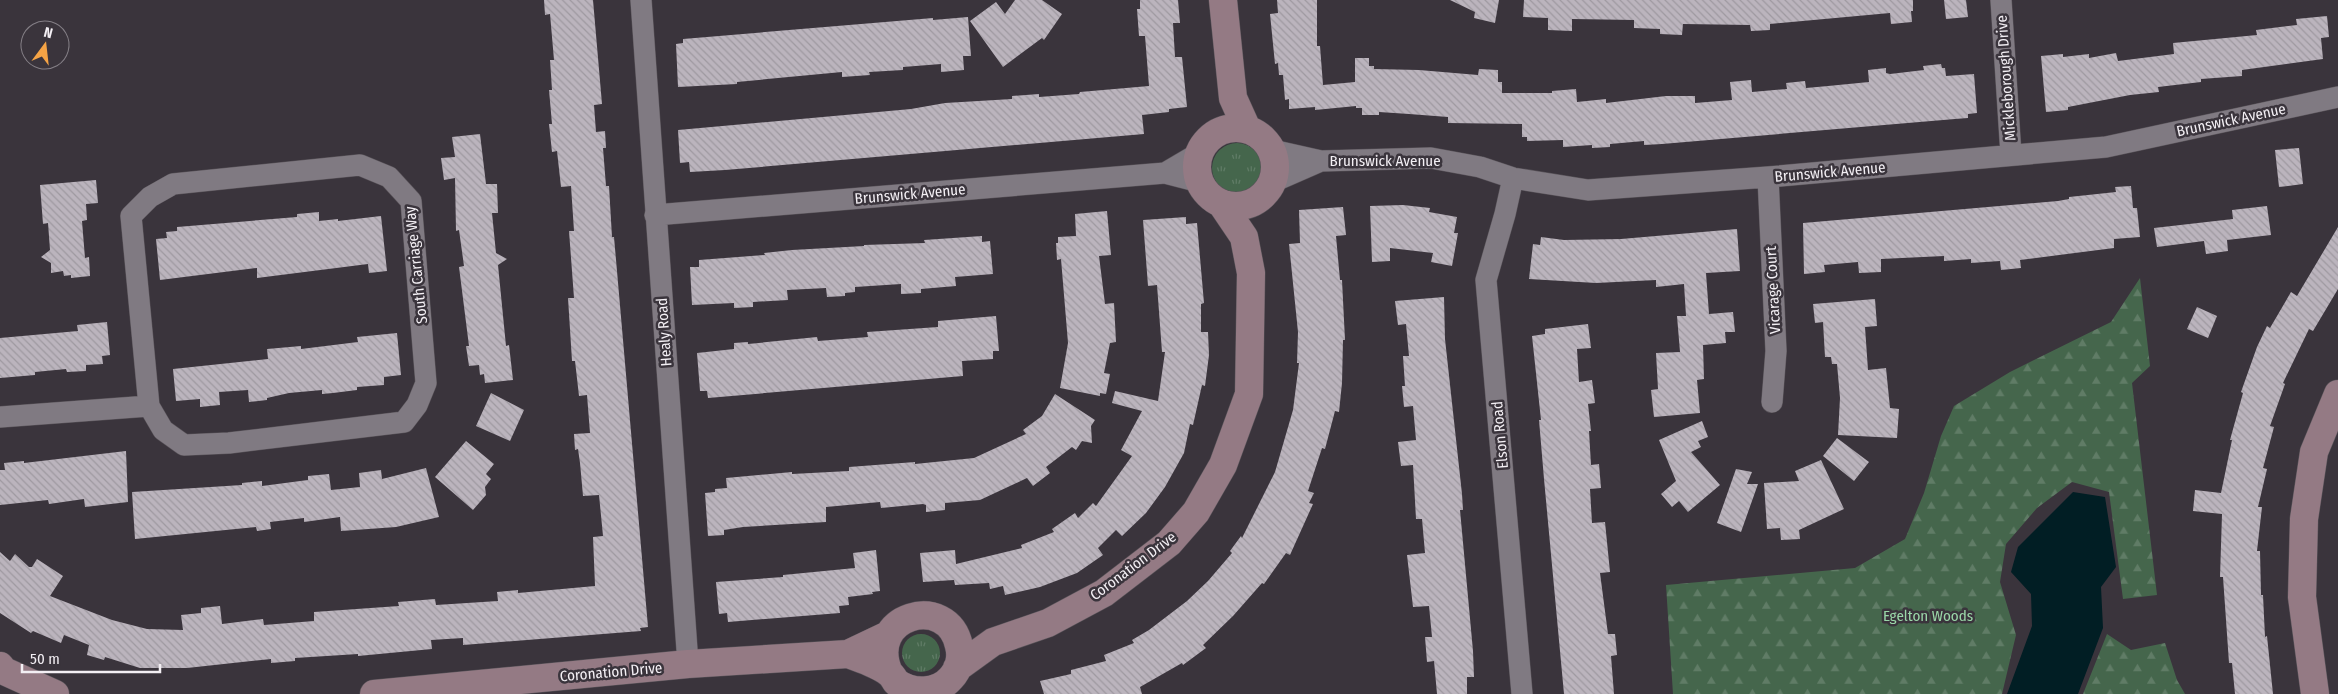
<svg xmlns="http://www.w3.org/2000/svg" width="2338" height="694" font-family="'Fira Sans Condensed',sans-serif">
<style>
.grass{fill:url(#grass-tufts)}
.forest{fill:url(#forest-firs)}
.water{fill:#011e24}
.building{fill:url(#building-back-hatch)}
.lines{fill:none;stroke-linecap:round;stroke-linejoin:round}
.street-casing{stroke:#585359;stroke-width:22}
.secondary-casing{stroke:#585359;stroke-width:29}
.street{stroke:#807a82;stroke-width:21}
.secondary{stroke:#947a84;stroke-width:28}
.labels{text-anchor:middle;dominant-baseline:central;stroke-width:5;stroke-linejoin:round;paint-order:stroke}
.street-label{font-size:15px;fill:#f3eff4;stroke:#3a343c}
.park-label{font-size:15px;fill:#9ad7a8;stroke:#3a343c}
</style>
<defs>
<pattern id="grass-tufts" width="24" height="20" patternUnits="userSpaceOnUse" patternTransform="scale(1.25)"><rect width="24" height="20" fill="#45664c"/><path d="M3 7l-1-3M5 7V3M7 7l1-3M15 17l-1-3M17 17v-4M19 17l1-3" fill="none" stroke="#607c66"/></pattern>
<pattern id="forest-firs" width="22" height="20" patternUnits="userSpaceOnUse" patternTransform="scale(1.25)"><rect width="22" height="20" fill="#45664c"/><path d="M5 1l3.5 6h-7zM16 11l3.5 6h-7z" fill="#607c66"/></pattern>
<pattern id="building-back-hatch" width="6" height="6" patternUnits="userSpaceOnUse" patternTransform="scale(1.25)"><rect width="6" height="6" fill="#bbb4bd"/><path d="M-1 5l2 2M0 0l6 6M5-1l2 2" fill="none" stroke="#9e99a0"/></pattern>
</defs>
<rect width="100%" height="100%" fill="#3a343c"/>
<path class="grass" d="M1212 168a25 25 0 1 1 50 0a25 25 0 1 1-50 0Z
M902 653a19 19 0 1 1 38 0a19 19 0 1 1-38 0Z"/>
<path class="forest" d="M2140,278L2150,366L2132,383L2157,595L2123,599L2109,492L2072,482L2037,508L2006,544L2000,582L2016,635L2002,694H1673L1666,585L1855,568L1905,539L1924,493L1941,436L1954,406L2010,372L2111,322Z
M2107,634L2131,650L2165,643L2177,680L2185,694H2083Z"/>
<path class="water" d="M2073,492L2105,497L2116,567L2101,587L2103,628L2078,694H2007L2032,626L2031,594L2011,572L2018,547Z"/>
<path class="building" d="M544,0H593L602,104L594,105L596,132L605,131L606,148H603L606,186H609L612,237H614L617,271L648,627L640,628L641,631L463,645V638L431,640L432,649L358,656V654L295,658V661L271,663V659L187,668H140L105,657L104,660L87,655L89,645L64,635L61,643L33,631L31,633L0,613V552L10,561L15,554L29,567H32L37,559L63,576L50,596L112,620L147,629L183,630L181,615L201,613V608L220,606L222,624L263,619L264,625L314,621V612L399,606L398,602L435,599L436,605L498,601L497,592L518,590V593L595,586L593,537L603,536L599,495L583,496L580,463L578,449L575,450L574,434L590,433L587,395L579,396L575,361H572L568,298H574L569,231H574L571,186L561,187L557,151L552,152L549,124H552L549,90H552L550,60H554L550,14L545,15Z
M1015,0H1042L1062,14L1044,40L1042,38L1003,67L970,21L996,2L1005,14Z
M1140,0H1178L1180,23H1173L1175,57H1182L1187,107L1169,109V112L1142,115L1144,134L725,170L690,172L689,162L680,163L678,130L911,109L945,103L1012,99V96L1039,94V97L1079,94L1080,92L1149,86L1145,36H1139L1137,9H1140Z
M1277,0H1317V46H1320L1323,85L1355,82V58H1369V66H1374V69L1419,70L1478,75L1479,69L1498,70V82H1502V93H1552V91L1576,89L1577,102L1606,99V103L1666,96H1695V103L1732,100L1730,82L1751,80L1752,92L1787,89L1786,83L1805,81L1806,88L1828,86L1869,82L1868,70L1886,68V73L1890,74L1924,70L1923,66L1941,64L1942,68H1945L1946,76L1974,74L1977,113L1968,114V118L1955,119L1662,144L1644,145V141L1610,144V147L1592,148V145L1563,147V140L1527,141V137H1522V124L1448,123V117L1409,114L1379,112V115H1362V108H1356V106L1315,110V107L1289,109V99L1285,100L1283,75H1279L1278,63L1275,64L1270,14L1278,13Z
M1450,0H1499L1495,23L1474,18L1475,12Z
M1524,0H1913V11H1911L1912,22L1891,24L1890,13L1770,24V30L1751,31L1750,25L1683,24L1682,35L1660,34V29L1634,28V20L1572,19V31L1548,30V18L1523,17Z
M1944,0H1966L1968,17L1946,19Z
M2327,16L2329,37L2321,38L2323,59L2242,70V76L2201,79V82L2158,87L2159,92L2130,95L2068,107V110L2046,112L2041,56L2063,54V57L2089,54V58L2116,53L2118,61L2174,54L2173,43L2257,35L2256,30L2297,25L2296,19Z
M968,17L971,56H963L964,70L941,72V64L903,67V70L869,72L870,75L842,77V72L737,82V84L678,87L676,44L683,43V39L933,18V20Z
M480,134L486,184H497L498,213H492L496,253L507,259L498,265L506,346L509,345L513,380L485,383L484,374L480,375L479,365L469,366L466,346H469L459,267L464,266L459,230L456,231L455,178L444,180L441,158L455,157L452,137Z
M2299,148L2303,184L2279,187L2275,150Z
M96,180L98,203L86,204L87,220L82,221L85,258L89,257L90,276L71,278V275L64,276L63,271L51,273V263L41,257L50,250L48,223L43,224L40,185Z
M2131,186L2133,208H2137L2140,237L2114,239V248L2020,260L2021,268L2001,270L2000,261L1971,263V259L1944,261V256L1881,259V272L1859,273L1858,262L1824,265L1825,272L1804,274L1803,223L2058,201L2069,199V197L2116,192L2115,187Z
M1403,205L1430,208L1429,212L1457,217L1454,233H1458L1452,266L1431,262L1433,253L1390,248V261L1372,262L1370,206Z
M2267,206L2271,235L2227,240L2228,251L2206,254L2204,241L2157,247L2154,228L2233,219L2232,210Z
M1343,207L1346,235L1336,236L1340,280H1342L1345,340H1343L1342,383L1339,412L1335,411L1325,449L1322,448L1308,491L1314,493L1309,503L1313,504L1290,555L1286,553L1264,584L1262,583L1233,616L1203,645L1206,648L1183,665L1182,663L1140,687L1142,694H1044L1040,681L1071,674V670L1106,661L1104,655L1134,643L1132,640L1149,630L1187,601L1208,581L1232,553L1230,551L1241,536L1242,538L1275,472L1293,410L1299,363H1297L1298,332L1289,244L1300,243L1299,210Z
M1107,211L1111,255L1099,256L1105,304L1114,303L1116,342L1110,343L1104,373L1110,374L1106,394L1100,393V396L1060,388L1068,343L1061,259L1057,260L1056,243H1058V237L1076,236L1075,214Z
M319,212V221L338,219V221L381,216L387,271L369,273L368,264L257,278V268L160,280L156,239L167,238L166,232L177,231V227L297,217V214Z
M1186,217V224L1197,223L1204,303L1201,304V332H1208L1209,355L1205,386L1202,385L1193,425L1190,424L1184,453L1165,487L1146,513L1122,536L1116,530L1098,548L1103,555L1077,573L1040,587L1005,595L1003,586L990,589L989,583L955,585L954,580L923,582L920,553L955,550L956,564L1022,548L1021,545L1054,532L1052,529L1075,513L1078,518L1093,503L1096,506L1132,456L1121,450L1142,411L1112,403L1115,391L1158,401L1165,352H1162L1157,285L1148,286L1143,220Z
M2338,227V289L2313,331L2309,329L2283,383L2285,384L2270,426L2274,427L2263,468L2267,469L2258,507H2262L2257,551H2260L2261,595H2263L2265,637L2267,636L2273,694H2235L2232,663H2229L2223,577H2220L2222,514L2193,511L2195,490L2221,493L2232,440H2230L2243,393L2241,392L2257,347L2267,326L2270,328L2291,292L2297,296Z
M1737,229L1740,271L1706,273L1709,314L1733,312L1735,332H1725L1726,343L1703,345L1704,379L1697,380L1700,413L1654,417L1651,390L1658,389L1656,353L1680,352L1677,316H1686L1684,284L1656,287V280L1596,283L1529,279L1533,244L1540,245L1541,237L1564,240L1621,239Z
M982,236V242L990,241L993,274L955,277L956,286L921,289V293L901,294V284L855,287V292L845,293V296L827,297L826,288L787,290L788,300L753,302V307L734,308V303L692,305L690,267H699V260L765,255L764,253L792,250L864,246V245L925,243L924,240Z
M1444,297L1445,339L1462,494L1463,510H1460L1473,651L1474,677H1467V694H1437L1434,661L1427,662L1425,637H1432L1429,606L1413,607L1407,555L1425,553L1422,519H1416L1413,465L1401,466L1398,442L1416,440L1413,406L1404,407L1402,386H1405L1403,356H1409L1406,324L1398,325L1395,301Z
M1875,299L1877,326L1865,327L1868,370L1886,368L1890,408L1899,409L1897,438L1838,435L1840,398L1837,364H1832L1831,357H1825L1823,322L1815,323L1813,304Z
M2197,307L2217,316L2208,338L2187,329Z
M996,316L999,351H993V359L962,361L963,376L708,398L707,391H700L697,353L734,349V343L748,342V344L817,337L818,341L868,337L867,332L938,327V321Z
M107,322L110,355L102,356L103,364L86,365V371L67,372L66,369L35,372V375L0,378V338L78,331L77,325Z
M1588,324L1591,348L1577,349L1579,382L1592,380L1595,403L1588,404L1591,431H1589L1591,465L1599,464L1601,488L1590,489L1592,523L1605,522L1610,572L1600,573L1608,634H1615L1617,655L1611,656L1614,694H1564L1544,479L1539,420H1541L1532,336L1545,334V329Z
M397,333L401,375L384,377V385L357,387V390L333,393L322,394V390L289,393L267,398V400L249,402L248,390L219,392L220,405L200,407V399L176,401L173,369L268,359L267,349L301,346V349L358,342L357,337Z
M491,393L524,410L510,441L476,426Z
M1055,394L1095,420L1091,426L1092,443L1082,441L1076,450L1072,447L1046,467L1050,473L1033,486L1027,478L980,500L945,503V510L926,512V505L923,504L881,508L880,502L826,507V522L743,527L724,530V535L708,536L705,493L715,492V489L727,488L726,478L792,472V474L849,471V467L915,462V464L974,458L1026,434L1023,430L1042,416Z
M1702,421L1708,437L1698,441L1701,447L1691,452L1720,485L1688,512L1679,501L1672,507L1661,494L1676,481L1659,440Z
M1837,438L1869,462L1854,481L1823,456Z
M466,441L494,464L486,474L491,479L485,487L486,495L473,510L435,477Z
M126,451L128,502L85,507L84,499L49,504L48,500L0,505V470H5L4,463L24,461V463Z
M1821,460L1844,509L1799,530L1800,539L1781,540L1780,528L1767,529L1764,483L1799,481L1795,471Z
M426,468L439,517L396,527L341,531L340,517L304,522V518L270,522L271,529L257,531L256,527L135,539L132,492L242,485V483L262,481V486L308,480V476L329,474L331,490L360,487L359,473L381,470L382,479Z
M1736,469L1752,472L1747,484H1758L1741,532L1717,523Z
M876,550L880,591L872,592L873,594L848,597L849,605L839,606L840,613L728,622L727,613L719,614L716,582L783,577V575L855,568L853,553Z"/>
<g class="lines">
<defs>
<path id="street" d="M641,0L688,664
M2001,0L2011,155
M1272,150L1321,161L1431,158L1480,167L1513,178L1588,190L1768,177L2106,147L2338,97
M360,165L389,177L411,201L426,383L417,405L404,422L229,443L184,445L163,430L149,406L131,216L150,197L173,184Z
M1165,173L1199,153
M1768,177L1776,351L1772,402
M1513,178L1505,214L1486,280L1522,694
M1273,182L1321,161
M655,215L1165,173L1200,182
M0,417L149,406"/>
<path id="secondary" d="M1223,0L1233,98L1247,129
M1197 167a39 39 0 1 1 78 0a39 39 0 1 1-78 0Z
M848,654C861,659 878,664 889,673C892,675 894,679 896,682C912,694 937,694 951,678C959,670 962,657 959,646C948,592 864,615 889,673
M0,666L4,671L55,694
M957,668L993,642L1048,623L1104,593L1169,543L1196,512L1223,465L1249,394L1251,273L1244,237L1221,203
M374,694L688,664L848,654L888,635
M2315,694L2302,597L2304,519L2314,452L2338,394"/>
</defs>
<use href="#street" class="street-casing"/>
<use href="#secondary" class="secondary-casing"/>
<use href="#street" class="street"/>
<use href="#secondary" class="secondary"/>
</g>
<g class="labels">
<g class="street-label">
<text transform="translate(2006 78) rotate(-94)">Mickleborough Drive</text>
<text transform="translate(2231 120) rotate(-12)">Brunswick Avenue</text>
<text x="1385" y="161">Brunswick Avenue</text>
<text transform="translate(1830 172) rotate(-5)">Brunswick Avenue</text>
<text transform="translate(910 194) rotate(-5)">Brunswick Avenue</text>
<text transform="translate(416 265) rotate(-96)">South Carriage Way</text>
<text transform="translate(1773 290) rotate(-93)">Vicarage Court</text>
<text transform="translate(664 332) rotate(-94)">Healy Road</text>
<text transform="translate(1500 435) rotate(-95)">Elson Road</text>
<text transform="translate(1133 566) rotate(-37)">Coronation Drive</text>
<text transform="translate(611 672) rotate(-5)">Coronation Drive</text>
</g>
<g class="park-label">
<text x="1928" y="616">Egelton Woods</text>
</g>
</g>
<g transform="translate(45 45) rotate(15)"><circle r="24" fill="#3a343c" stroke="#847f86"/>
<path d="M0-4L9 19L0 12L-9 19Z" fill="#f5a345"/>
<text y="-8" font-size="14" font-weight="bold" text-anchor="middle" fill="#f3eff4">N</text>
</g>
<path d="M22 664v8h138v-8" fill="none" stroke="#f3eff4" stroke-width="2.5"/>
<text x="30" y="664" font-size="15" fill="#f3eff4" stroke="#3a343c" stroke-width="4" paint-order="stroke">50 m</text>
</svg>
